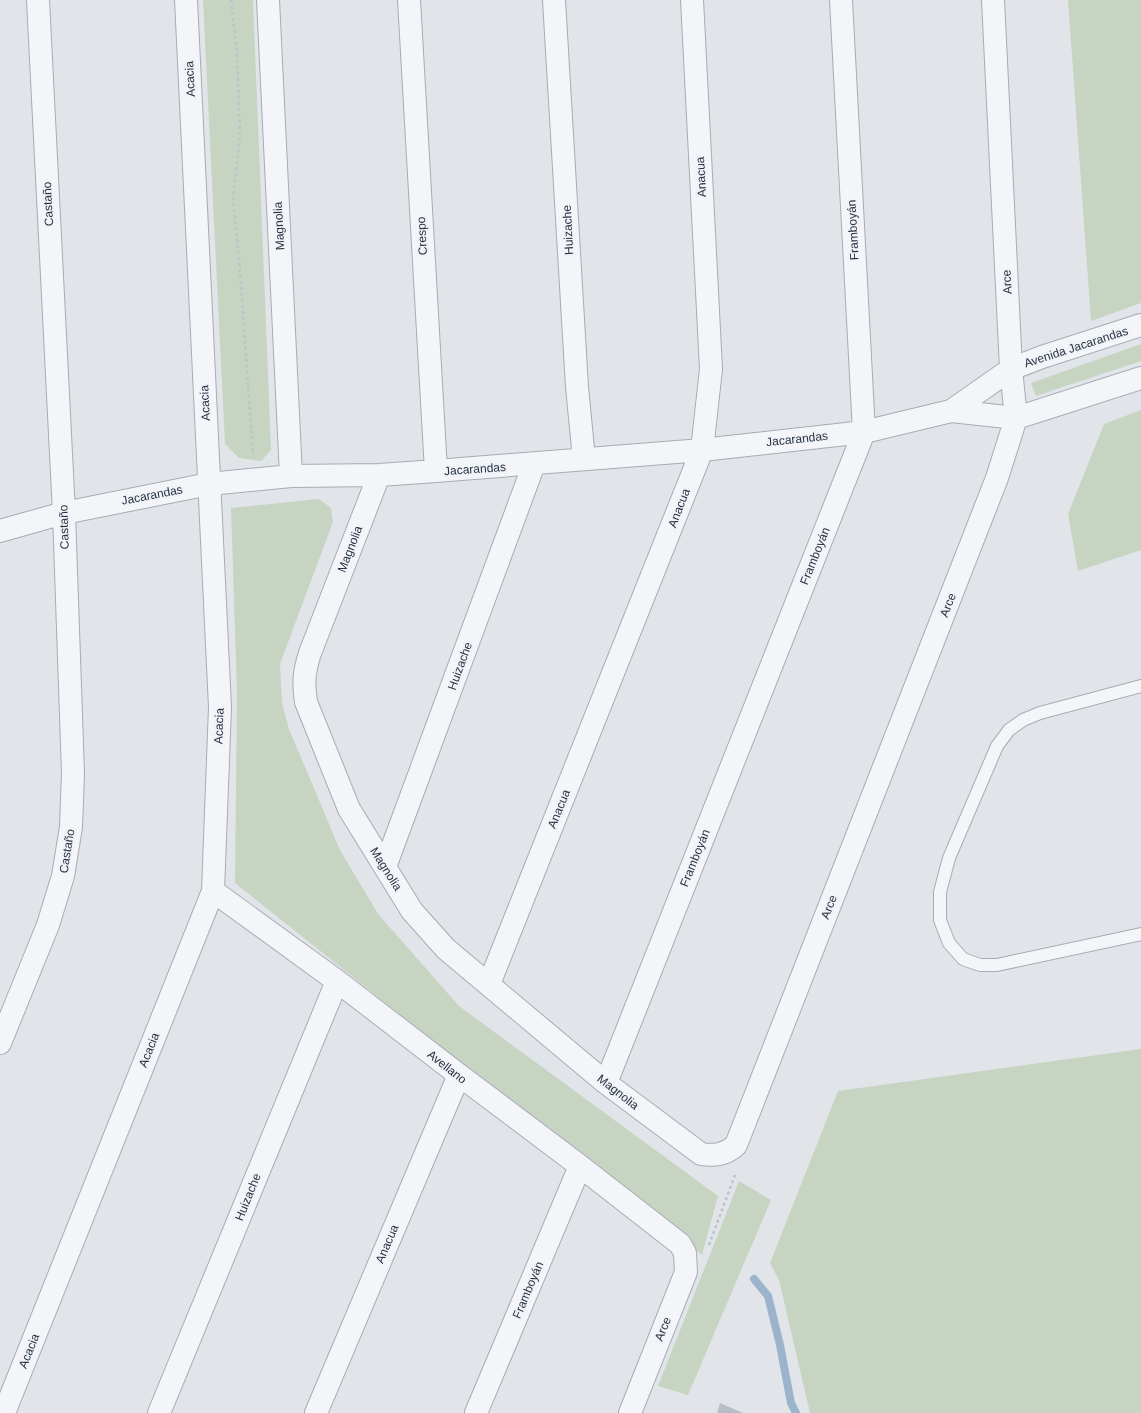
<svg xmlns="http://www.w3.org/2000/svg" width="1141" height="1413" font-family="Arial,sans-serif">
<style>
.green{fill:#c7d4c2}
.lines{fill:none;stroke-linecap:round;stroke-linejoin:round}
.stream{stroke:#9bb4cb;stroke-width:8}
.building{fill:#b8bec7}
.service-casing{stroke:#a6acb4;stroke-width:14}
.minor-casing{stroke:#a6acb4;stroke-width:24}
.path{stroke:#bfc3c9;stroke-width:2.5;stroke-dasharray:3 3;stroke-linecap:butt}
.service{stroke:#f4f5f8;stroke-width:12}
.minor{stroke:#f4f5f8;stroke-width:22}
.labels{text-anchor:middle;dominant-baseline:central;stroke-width:4;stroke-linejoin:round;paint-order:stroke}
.street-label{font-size:12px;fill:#293342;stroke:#f0f3f7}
</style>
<rect width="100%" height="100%" fill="#e1e5ea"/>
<path class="green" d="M203,0H253L271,450L261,461L239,458L225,444Z
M1068,0H1141V303L1091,321Z
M1141,344V361L1036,396L1031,383Z
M1141,410V550L1078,571L1068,514L1104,424Z
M319,499L331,508L333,522L280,664L282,703L289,729L340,850L378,914L459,1006L718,1196L702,1255L235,883L237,693L231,508Z
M1141,1049V1413H810L779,1280L770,1263L838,1091Z
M739,1181L771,1200L688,1395L658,1386Z"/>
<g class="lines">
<path class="stream" d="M754,1279L768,1296L780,1345L791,1403L796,1413"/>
</g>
<path class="building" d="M720,1403L743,1413H717Z"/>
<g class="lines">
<defs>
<path id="service" d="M1141,686L1040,713L1023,720L1009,730L997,746L949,858L940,892V920L949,943L963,959L980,965H997L1141,934"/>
<path id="minor" d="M268,0L291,476
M409,0L436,471
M554,0L577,387L584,459
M951,411L1011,369L1042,357L1141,325
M379,475L310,653C304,672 303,682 306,702L349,809L412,911L446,949L606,1083L701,1154C714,1156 725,1155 736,1145L997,478L1016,418L1011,369L993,0
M0,531L64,513L209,484L291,476L379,475L436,471L702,450L864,432L951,411L1016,418L1141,378
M385,867L534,464
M213,891L337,981L459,1075L580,1166L680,1244L685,1253L686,1272L630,1413
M489,984L702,450L711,369L692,0
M0,1043L48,925L63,876L71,827L73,773L64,513L38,0
M606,1083L864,432L841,0
M4,1413L213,891L220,707L186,0
M159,1413L337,981
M316,1413L459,1075
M476,1413L580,1166"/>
</defs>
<use href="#service" class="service-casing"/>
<use href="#minor" class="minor-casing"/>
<path class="path" d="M231,0L237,53L240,135L233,199L239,258L253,455
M709,1245L735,1175"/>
<use href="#service" class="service"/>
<use href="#minor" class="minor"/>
</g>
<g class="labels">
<g class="street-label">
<text transform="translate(190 79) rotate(-93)">Acacia</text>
<text transform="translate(701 177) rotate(-93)">Anacua</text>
<text transform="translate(48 204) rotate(-93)">Castaño</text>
<text transform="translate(279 226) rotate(-93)">Magnolia</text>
<text transform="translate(568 230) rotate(-93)">Huizache</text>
<text transform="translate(853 230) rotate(-93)">Framboyán</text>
<text transform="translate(422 236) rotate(-93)">Crespo</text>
<text transform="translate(1007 282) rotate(-93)">Arce</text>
<text transform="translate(1076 347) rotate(-18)">Avenida Jacarandas</text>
<text transform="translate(205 403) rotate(-93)">Acacia</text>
<text transform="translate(797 439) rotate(-6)">Jacarandas</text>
<text transform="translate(475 469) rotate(-4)">Jacarandas</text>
<text transform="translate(152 495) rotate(-11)">Jacarandas</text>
<text transform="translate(679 508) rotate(-69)">Anacua</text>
<text transform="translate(64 527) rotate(-92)">Castaño</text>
<text transform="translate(350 549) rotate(-69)">Magnolia</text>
<text transform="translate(815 556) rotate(-68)">Framboyán</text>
<text transform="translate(948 605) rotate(-69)">Arce</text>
<text transform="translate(460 666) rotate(-70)">Huizache</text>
<text transform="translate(219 726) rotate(-88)">Acacia</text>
<text transform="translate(559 809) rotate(-68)">Anacua</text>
<text transform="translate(67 851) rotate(-81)">Castaño</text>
<text transform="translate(695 858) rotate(-68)">Framboyán</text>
<text transform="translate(386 869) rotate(58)">Magnolia</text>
<text transform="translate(829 907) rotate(-69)">Arce</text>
<text transform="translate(149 1050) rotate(-68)">Acacia</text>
<text transform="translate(447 1067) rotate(38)">Avellano</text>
<text transform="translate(618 1092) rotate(38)">Magnolia</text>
<text transform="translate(248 1197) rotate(-68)">Huizache</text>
<text transform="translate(387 1244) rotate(-67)">Anacua</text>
<text transform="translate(528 1290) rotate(-67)">Framboyán</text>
<text transform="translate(663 1329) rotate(-68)">Arce</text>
<text transform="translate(29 1351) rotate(-68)">Acacia</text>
</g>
</g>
</svg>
